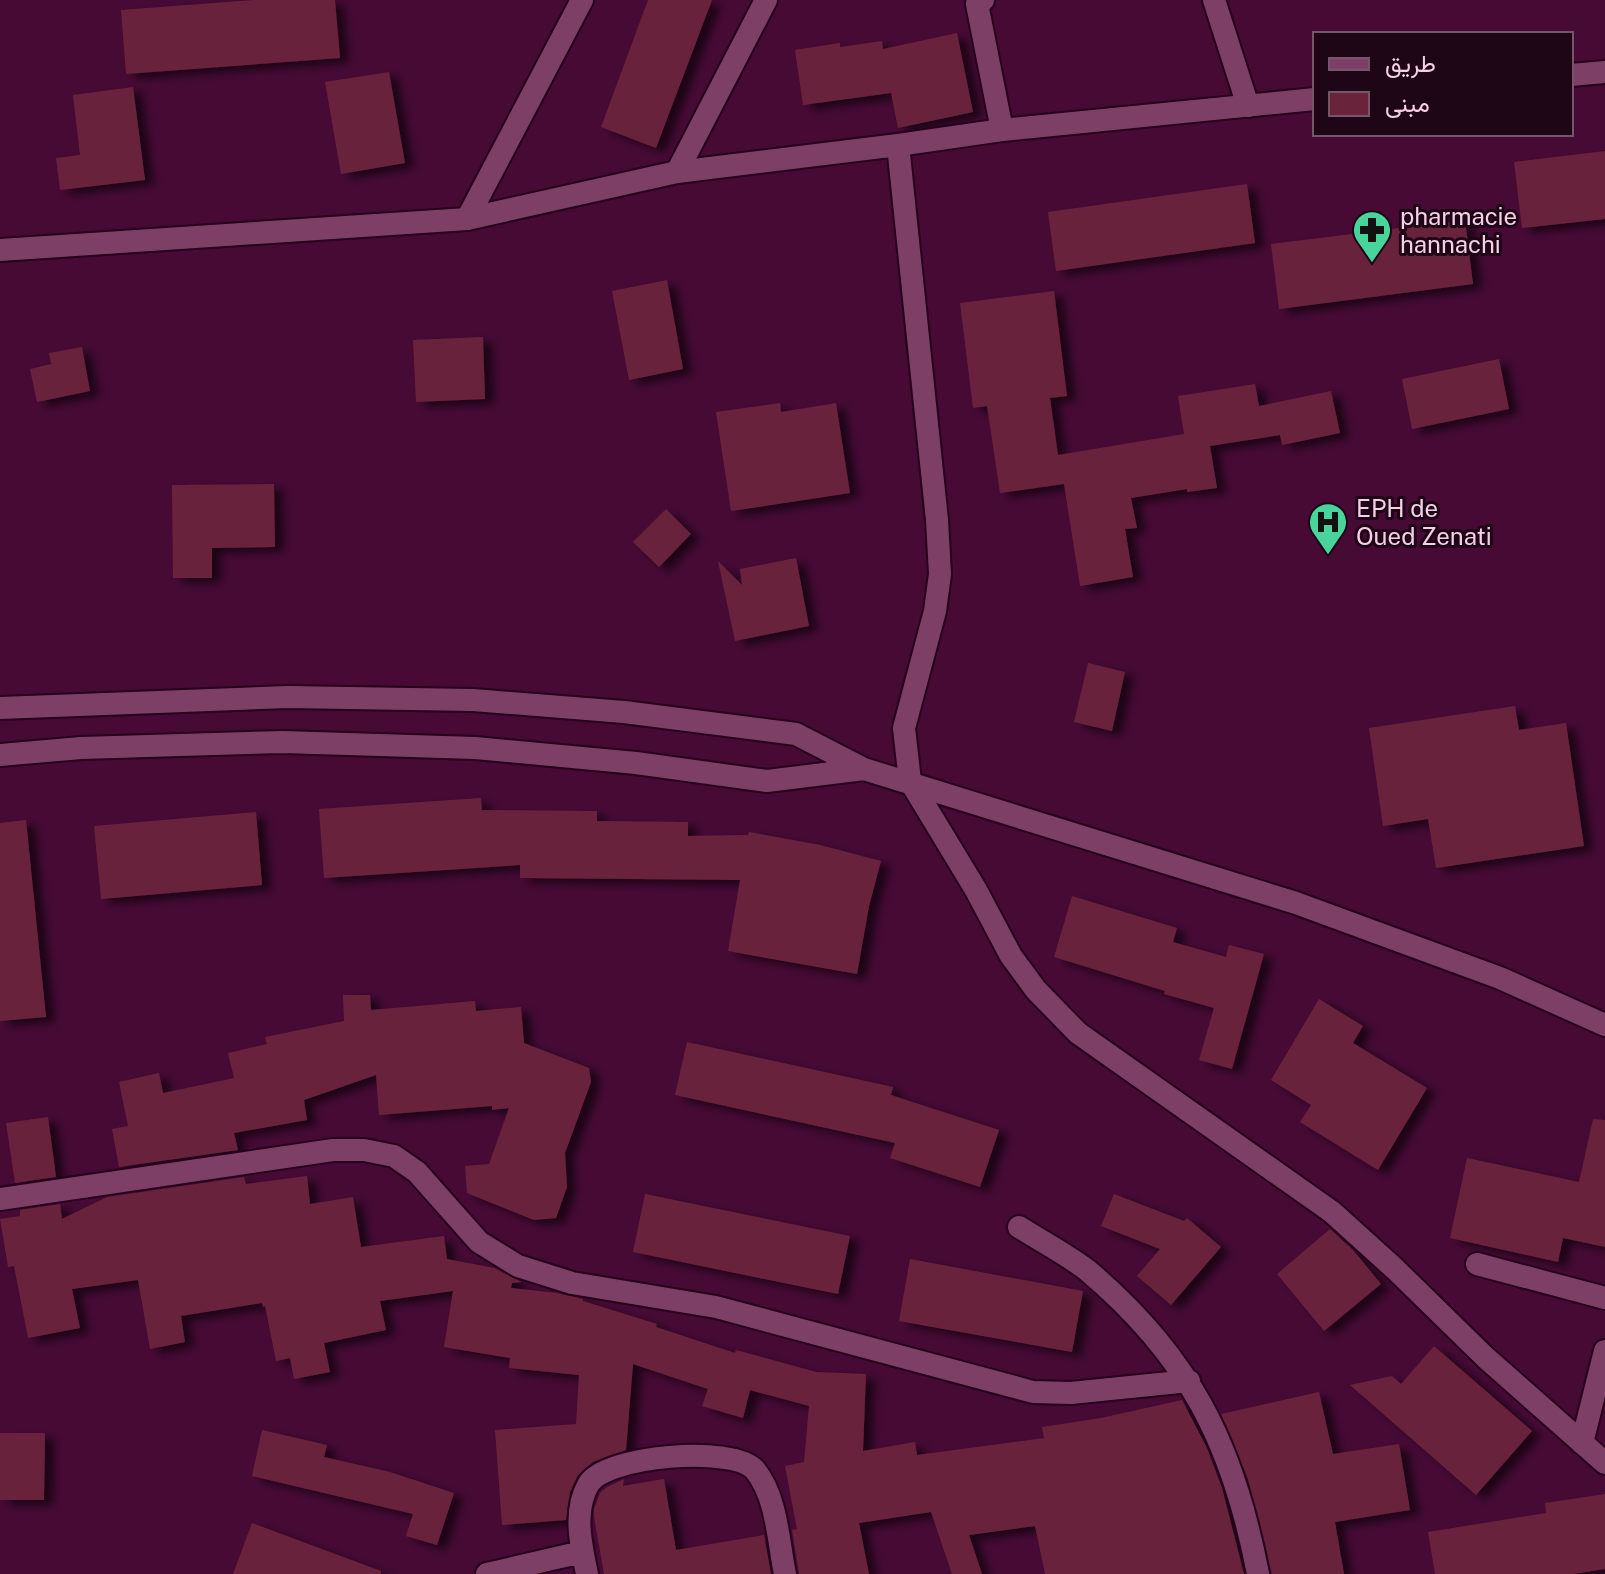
<svg xmlns="http://www.w3.org/2000/svg" width="1605" height="1574" font-family="'Public Sans',Vazirmatn,sans-serif">
<style>
.building{fill:#69233a;filter:url(#shadow)}
.lines{fill:none;stroke-linecap:round;stroke-linejoin:round}
.minor-casing{stroke:#26001a;stroke-width:26}
.tertiary-casing{stroke:#26001a;stroke-width:26}
.secondary-casing{stroke:#26001a;stroke-width:26}
.minor{stroke:#7e3f67;stroke-width:22}
.tertiary{stroke:#7e3f67;stroke-width:22}
.secondary{stroke:#7e3f67;stroke-width:22}
.labels{text-anchor:middle;dominant-baseline:central;stroke-width:6;stroke-linejoin:round;paint-order:stroke}
.poi-label{font-size:24px;fill:#f5cfe5;stroke:#1f0616;text-anchor:start}
</style>
<defs>
<filter id="shadow"><feDropShadow dx="9" dy="5" stdDeviation="4" flood-color="#0009"/></filter>
</defs>
<rect width="100%" height="100%" fill="#460a35"/>
<path class="building" d="M254,0H335L340,58L126,74L121,10Z
M648,0H712L656,148L601,127Z
M957,33L973,112L898,128L891,93L803,105L795,50L840,43V47L882,41L883,49Z
M389,72L405,163L341,174L325,82Z
M133,87L145,180L60,190L56,158L80,155L73,95Z
M1605,151V219L1522,228L1514,162Z
M1247,184L1255,243L1056,271L1048,212Z
M1465,220L1473,284L1279,309L1271,244Z
M667,280L683,369L629,380L612,291Z
M1054,291L1067,396L1050,398L1058,455L1184,434L1178,396L1255,384L1259,406L1331,391L1340,433L1282,445L1280,435L1210,446L1217,488L1187,492V489L1131,498L1137,528L1125,529L1133,577L1080,586L1064,484L1000,493L987,406L973,408L960,303Z
M483,337L485,399L416,402L413,340Z
M82,347L90,391L37,402L30,369L51,364L49,353Z
M1499,359L1509,409L1412,429L1402,379Z
M780,403L781,412L836,403L850,493L731,511L716,412Z
M274,484L275,547L212,548V578H173L172,485Z
M666,509L691,534L659,567L633,542Z
M796,558L809,626L735,641L718,561L742,585L740,569Z
M1088,663L1125,672L1112,731L1074,722Z
M1515,706L1519,730L1566,723L1584,846L1436,868L1428,819L1383,826L1369,728Z
M481,798L482,810L597,811V821L688,822V836L748,835L749,832L820,845L881,861L869,906L857,974L728,951L740,880L520,878V865L324,878L319,809Z
M256,812L262,885L101,899L94,826Z
M26,820L46,1017L0,1021V823Z
M1072,896L1177,928L1173,942L1226,957L1229,945L1264,954L1232,1069L1199,1060L1214,1008L1164,994L1165,991L1054,957Z
M343,995H370L371,1010L475,1001L476,1011L521,1007L524,1043L589,1068L591,1082L565,1153L567,1187L556,1218L534,1220L467,1193L465,1166L489,1164L509,1108L492,1110V1106L379,1115L376,1075L304,1100L307,1120L234,1133L238,1150L119,1167L112,1129L128,1126L119,1082L159,1073L163,1093L234,1078L228,1053L267,1044L265,1037L344,1021Z
M1319,999L1363,1026L1353,1043L1427,1088L1378,1170L1300,1122L1311,1105L1271,1080Z
M687,1042L893,1087L891,1095L999,1130L980,1187L890,1158L895,1143L675,1095Z
M48,1117L56,1177L15,1183L6,1123Z
M1593,1119L1605,1120V1247L1563,1238L1558,1262L1450,1238L1467,1158L1579,1182Z
M307,1176L310,1204L353,1197L361,1247L444,1236L447,1259L494,1268L522,1282L512,1283L511,1288L557,1293L583,1299V1301L657,1324L656,1327L735,1353L736,1350L816,1372L866,1374L863,1451L915,1442L917,1455L1044,1438L1042,1427L1101,1418L1182,1400L1207,1448L1222,1488L1244,1574H1045L1035,1526L969,1535L982,1574H952L931,1512L859,1523L869,1574H799L792,1530L797,1529L785,1466L804,1462L809,1406L750,1390L743,1418L702,1406L708,1389L633,1364L626,1450L593,1462L578,1475L570,1492L566,1520L502,1525L495,1430L576,1424L579,1375L509,1368L510,1358L444,1347L453,1291L380,1301L386,1330L324,1343L330,1372L294,1379L290,1358L276,1361L265,1306L263,1307L262,1303L181,1316L185,1342L150,1349L138,1280L72,1289L80,1328L28,1338L14,1266L8,1267L0,1219L20,1216V1210L60,1204L62,1219L107,1197L244,1177L246,1184Z
M645,1194L850,1236L838,1294L633,1252Z
M1114,1194L1184,1221L1187,1218L1221,1247L1171,1305L1137,1276L1160,1249L1101,1226Z
M1330,1229L1353,1250L1381,1284L1324,1331L1277,1274Z
M910,1259L1083,1291L1072,1352L899,1321Z
M1434,1346L1532,1431L1476,1495L1350,1385L1392,1376L1401,1384Z
M1319,1392L1333,1454L1399,1444L1410,1510L1335,1522L1344,1574H1272L1248,1479L1221,1414Z
M262,1430L327,1445L324,1457L390,1472L454,1493L437,1545L406,1536L413,1514L252,1476Z
M0,1433H45L44,1500H0Z
M624,1479L623,1486L664,1479L676,1550L764,1535L771,1574H604L594,1517V1509L600,1493L607,1487Z
M1605,1494V1569L1573,1574H1435L1428,1532L1546,1513L1545,1503Z
M252,1523L381,1571V1574H233Z"/>
<g class="lines">
<defs>
<path id="minor" d="M983,0L977,4L1002,130
M1214,0L1248,106
M898,145L937,520L940,574L935,611L904,728L910,781L976,890L1011,956L1036,990L1078,1033L1332,1212L1395,1269L1485,1357L1605,1463
M677,172L766,0
M467,219L582,0
M0,1199L333,1150H364L394,1156L417,1172L479,1242L518,1266L572,1283L716,1307L1033,1392L1071,1393L1189,1381
M1019,1227C1041,1241 1066,1254 1087,1270C1189,1356 1233,1443 1258,1574
M1477,1264L1605,1298
M1582,1443L1605,1351
M487,1574L582,1552
M587,1574C581,1545 573,1512 588,1485C604,1455 734,1445 755,1470C777,1497 778,1540 785,1574"/>
<path id="tertiary" d="M0,708L287,697L473,700L624,712L796,734L864,769L1296,903L1500,978L1605,1025
M0,755L81,748L283,742L475,748L636,763L767,781L864,769"/>
<path id="secondary" d="M1571,75L1605,72
M0,250L467,219L677,172L898,145L1002,130L1315,99"/>
</defs>
<use href="#minor" class="minor-casing"/>
<use href="#tertiary" class="tertiary-casing"/>
<use href="#secondary" class="secondary-casing"/>
<use href="#minor" class="minor"/>
<use href="#tertiary" class="tertiary"/>
<use href="#secondary" class="secondary"/>
</g>
<defs>
<symbol id="pharmacy-pin" viewBox="-11 -11 22 30"><path d="M0 17L-7.5 6A9.5 9.5 0 1 1 7.5 6Z" fill="#49d49c" stroke="#1f0616"/><path d="M-2-6h4v4h4v4h-4v4h-4v-4h-4v-4h4Z" fill="#111"/></symbol>
<symbol id="hospital-pin" viewBox="-11 -11 22 30"><path d="M0 17L-7.5 6A9.5 9.5 0 1 1 7.5 6Z" fill="#49d49c" stroke="#1f0616"/><path d="M-5-5h3v3.5h4V-5h3V5h-3V1.5h-4V5h-3Z" fill="#111"/></symbol>
</defs>
<g fill-rule="evenodd">
<use href="#pharmacy-pin" x="1350" y="208" width="44" height="60"/>
<use href="#hospital-pin" x="1306" y="500" width="44" height="60"/>
</g>
<g class="labels">
<g class="poi-label">
<text x="1400" y="216">pharmacie<tspan x="1400" dy="28">hannachi</tspan></text>
<text x="1356" y="508">EPH de<tspan x="1356" dy="28">Oued Zenati</tspan></text>
</g>
</g>
<rect x="1313" y="32" width="260" height="104" fill="#1f0616" stroke="#755669" stroke-width="2"/>
<rect x="1329" y="58" width="40" height="12" fill="#7e3f67" stroke="#755669" stroke-width="2"/>
<text x="1385" y="72" font-size="24" fill="#f5cfe5">طريق</text>
<rect x="1329" y="92" width="40" height="24" fill="#69233a" stroke="#755669" stroke-width="2"/>
<text x="1385" y="112" font-size="24" fill="#f5cfe5">مبنى</text>
</svg>
